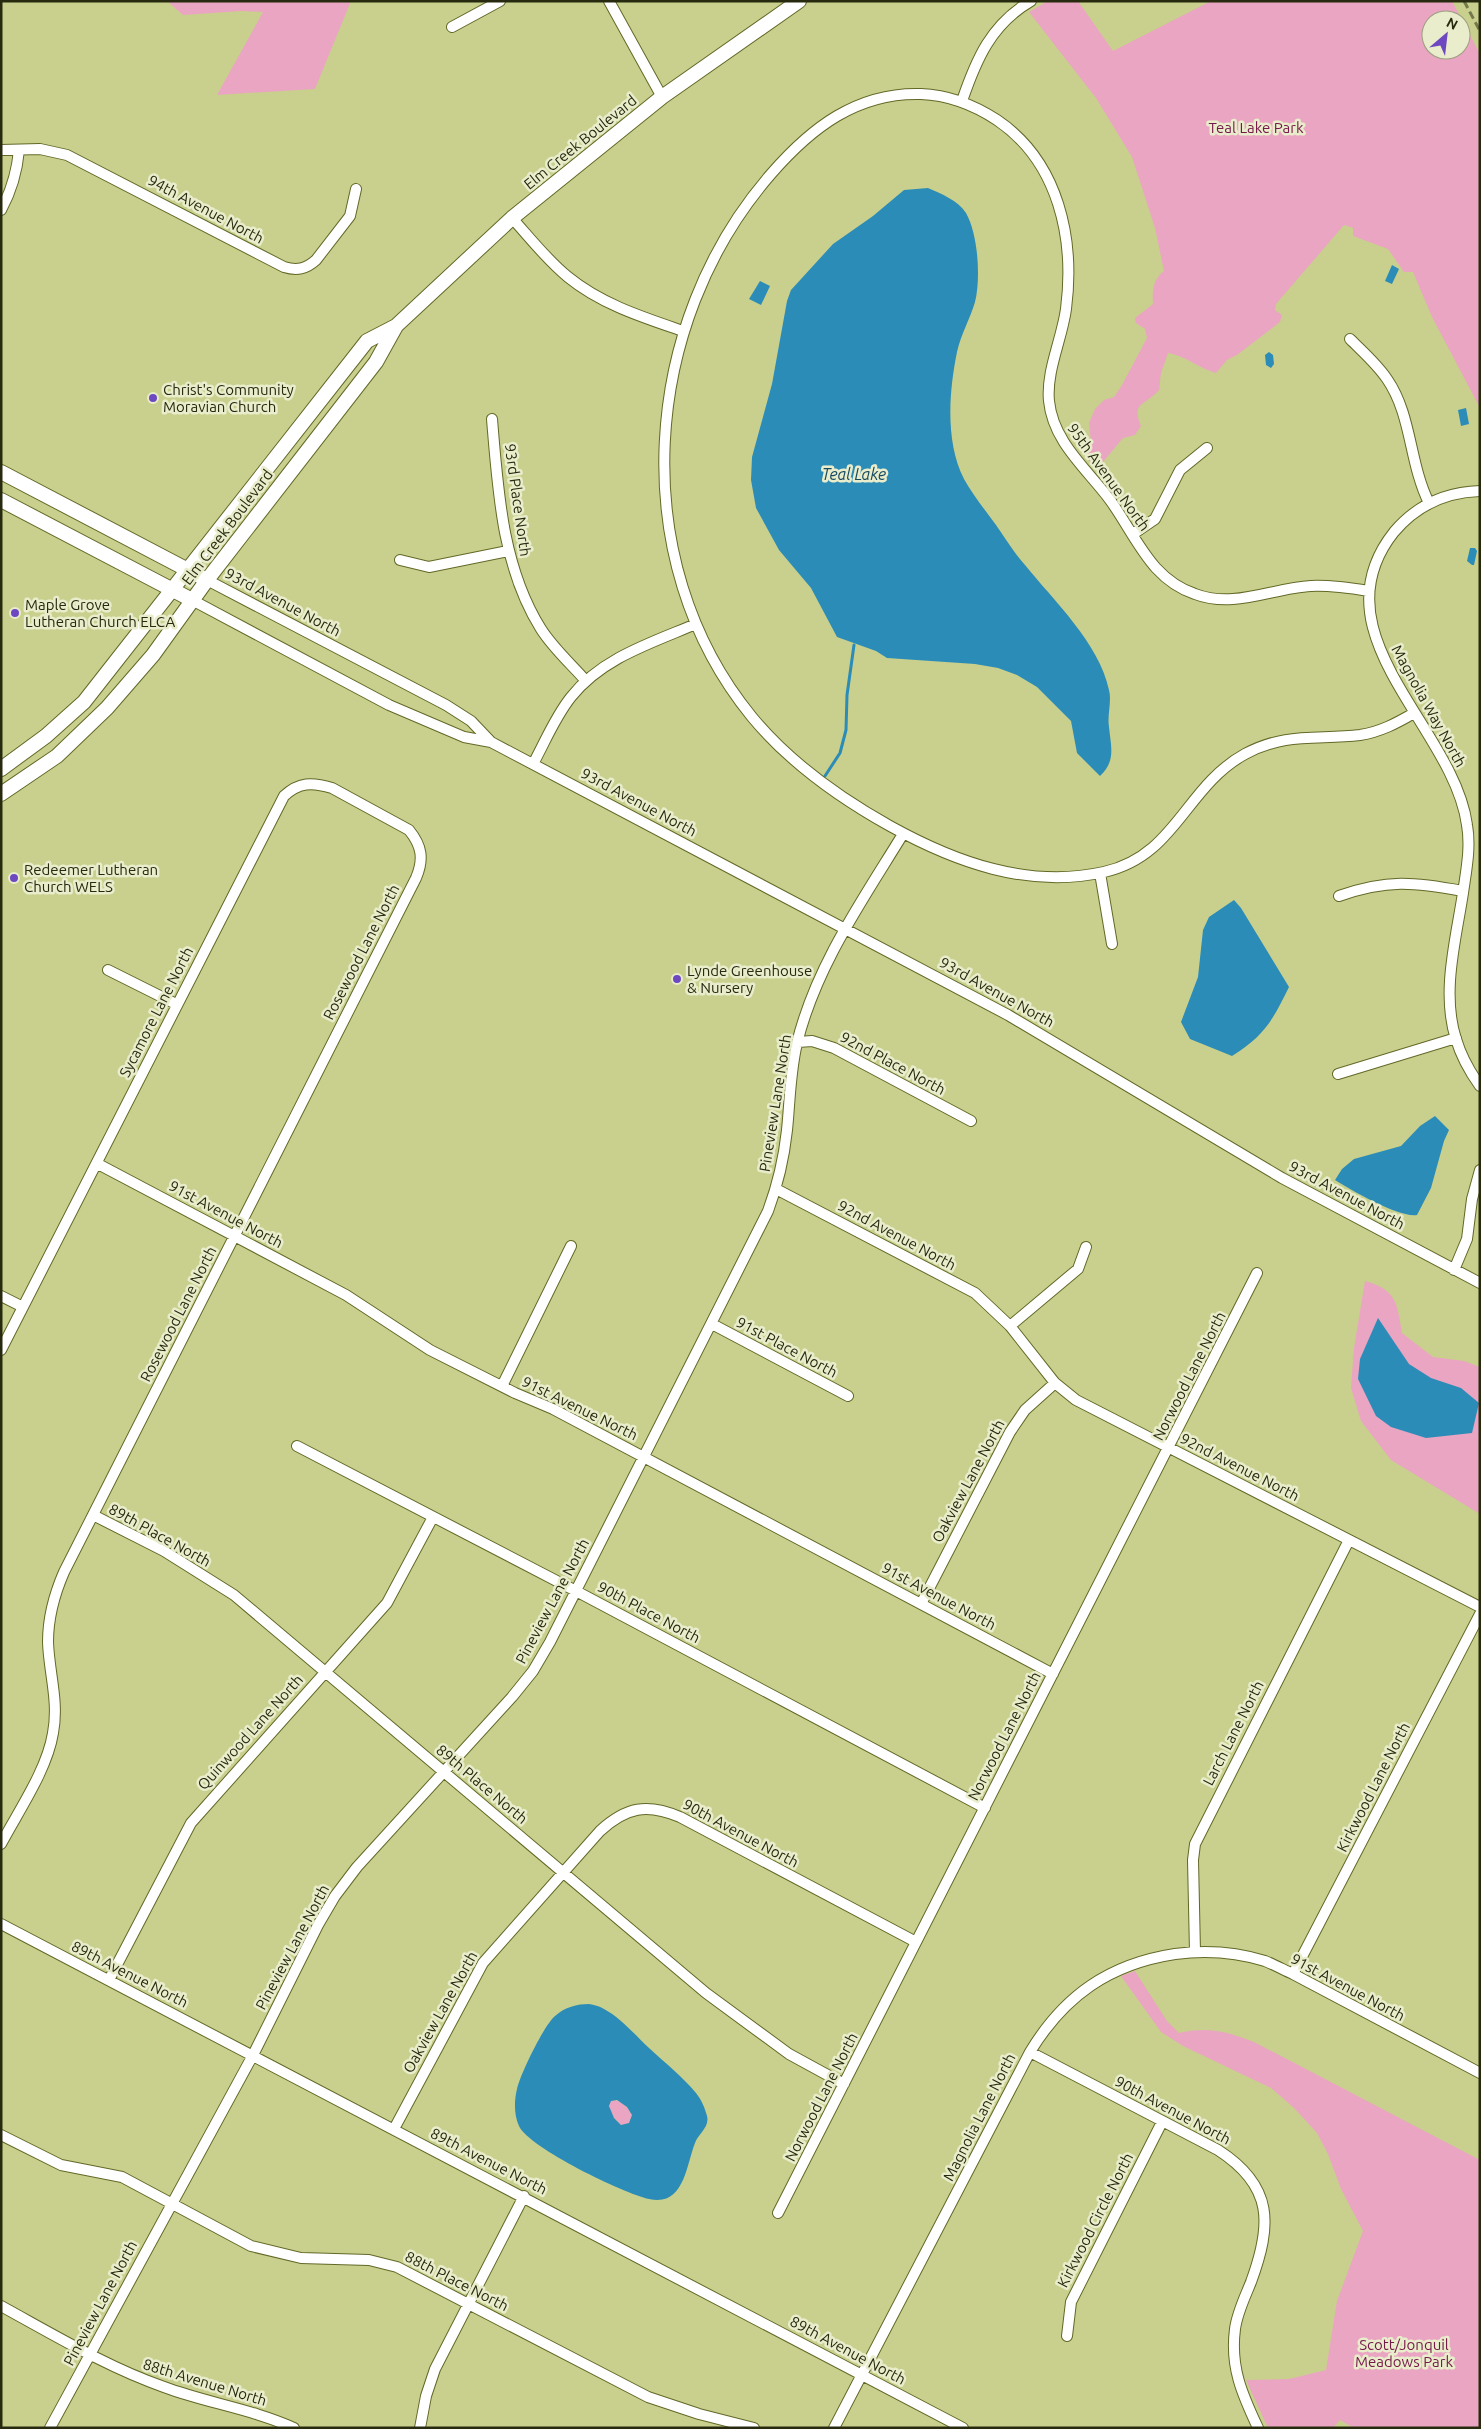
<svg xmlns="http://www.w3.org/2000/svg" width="1481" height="2429" font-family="Ubuntu,sans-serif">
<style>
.green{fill:#e9a5c1;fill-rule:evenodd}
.water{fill:#2b8cb8;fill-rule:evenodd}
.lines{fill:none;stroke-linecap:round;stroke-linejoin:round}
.stream{stroke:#2b8cb8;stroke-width:3}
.minor-casing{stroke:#636827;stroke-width:12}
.major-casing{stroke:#636827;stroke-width:16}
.minor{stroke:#fff;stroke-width:10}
.major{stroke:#fff;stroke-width:14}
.rail{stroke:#74794b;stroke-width:3;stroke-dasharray:8 4;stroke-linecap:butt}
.poi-dot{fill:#6d48c1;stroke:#e9edcc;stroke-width:2}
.labels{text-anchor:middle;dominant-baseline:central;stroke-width:5;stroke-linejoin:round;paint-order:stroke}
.park-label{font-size:15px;fill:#75194a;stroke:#e9edcc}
.street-label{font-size:15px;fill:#282a0f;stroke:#e9edcc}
.poi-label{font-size:15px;fill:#282a0f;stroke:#e9edcc;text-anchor:start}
.water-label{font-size:16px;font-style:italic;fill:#174a62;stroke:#e9edcc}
</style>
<rect width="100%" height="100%" fill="#c9d08d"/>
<path class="green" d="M167,1H351L315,89L217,95L263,12L242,11L183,15Z
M1048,1H1078L1113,51L1211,1H1452L1480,54V408L1432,317L1413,272H1404L1388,249L1353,236V228L1344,225L1276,304L1275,310L1282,315L1280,322L1237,355L1227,360L1216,373C1198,368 1186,356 1168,353L1161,373L1159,390C1145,406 1131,402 1141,426L1135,435L1123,438L1097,469L1086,457L1091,443L1089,423L1095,409L1104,400L1114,397L1122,385L1147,338L1145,329L1136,323L1135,318L1153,304C1152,291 1153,279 1164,271L1155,228L1132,157L1096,98L1029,12ZM1431,20H1461V50H1431Z
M1365,1281C1397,1290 1397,1303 1402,1333L1433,1357L1464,1361L1480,1367V1514L1391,1460L1361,1421L1351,1388L1354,1348Z
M1135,1971L1167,2021L1179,2033C1206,2026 1229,2032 1254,2042L1480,2160V2428H1354L1340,2420L1333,2428H1268L1246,2380L1289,2379L1326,2370L1337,2301L1363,2231L1341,2189L1328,2154L1317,2133L1294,2108L1271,2088L1183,2046L1161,2032L1121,1976Z
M611,2100C621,2100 627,2106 632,2115L629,2123L621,2125C614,2118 607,2111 611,2100Z"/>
<path class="water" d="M928,188C941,194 958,200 966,213C978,234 981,278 975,302C970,319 961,334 957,352C949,391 945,442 964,479C973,495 985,510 996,525C1006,539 1014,553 1025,565C1054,601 1099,643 1109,690C1112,701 1107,715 1109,727C1111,747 1116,761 1100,776L1077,753L1071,721L1037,687L1017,675L998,668L975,664L887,658L876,651L837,637L811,588L779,550L756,508L751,480L752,457L772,384L787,301L791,290L833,244L873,216L904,190Z
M1392,265L1399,269L1392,284L1385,281Z
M760,281L770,286L761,305L749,299Z
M1269,352L1273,355L1274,364L1271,368L1266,365L1265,355Z
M1466,408L1469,424L1461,426L1458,410Z
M1470,548H1475L1477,551L1474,565H1472L1467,561Z
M1234,900L1241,908L1289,987C1273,1020 1264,1036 1232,1056L1190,1039L1181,1022L1198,977L1203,930L1209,917Z
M1435,1116L1449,1130L1444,1141L1431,1188L1417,1215C1399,1218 1351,1190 1335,1180L1342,1169L1354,1159L1401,1146L1420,1126Z
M1378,1318L1409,1364L1431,1378L1461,1388L1479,1403L1472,1433L1426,1438L1391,1427L1376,1416L1358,1379L1360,1359Z
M589,2004C594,2005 599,2006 604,2009C621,2018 635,2035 649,2048C665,2063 682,2076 696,2093C701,2099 705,2108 707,2116C710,2127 698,2134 695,2143C686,2166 684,2207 649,2199C625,2194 529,2148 519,2126C514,2115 514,2101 517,2089C520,2075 544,2025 555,2016C565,2007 577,2004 589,2004ZM617,2100L627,2107L632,2115L629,2123L621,2125L614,2118L609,2106L611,2101Z"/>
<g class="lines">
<path class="stream" d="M825,776L840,753L846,730L847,695L854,645"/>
<defs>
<path id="minor" d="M609,1L662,97
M452,27L500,1
M962,101C976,60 991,24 1031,1
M1,150L40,149L67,155L284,267C297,271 306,269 316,260L350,216L356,189
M1,210C12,190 17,172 19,150
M512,218C530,238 547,260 568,277C601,304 642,317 683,331
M1350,339C1363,352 1377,364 1387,379C1412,415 1409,463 1429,503
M492,419C498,491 502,567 541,629C553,648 571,664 586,681
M1480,491C1446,492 1416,506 1394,532C1313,634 1454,727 1467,825C1471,848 1466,871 1463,893C1456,939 1441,993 1456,1039C1461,1056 1470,1072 1480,1086
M1133,534L1155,519L1180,470L1207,448
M400,560L429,567L508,551
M207,580L446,705L471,721L491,742
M1369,591C1350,588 1330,585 1311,586C1272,588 1234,609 1195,594C1180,589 1167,580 1156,568C1138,548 1126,522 1110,500C1087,469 1053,442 1049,401C1046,371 1062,339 1066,309C1075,239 1059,162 997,120C974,105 949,95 921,94C857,92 811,128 771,174C641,323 624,561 752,717C790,763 838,797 890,826C955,862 1028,889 1104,872C1176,856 1185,787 1245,754C1286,732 1317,740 1360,735C1380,732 1397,723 1414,713
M192,600L389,705L464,737L491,742L1008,1015L1282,1178L1480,1283
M533,764C545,742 555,717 571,697C602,658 651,643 696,624
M1100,873L1112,944
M1339,896C1387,879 1414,882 1463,891
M108,970L176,1004
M798,1042L812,1041L834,1048L971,1121
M1338,1074L1456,1038
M98,1164L346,1295L430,1350L515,1393L553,1409L1053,1674
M776,1189L975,1293L1010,1326L1055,1383L1076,1400L1480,1607
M1454,1270L1467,1239L1472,1199L1480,1170
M1,1296L23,1307
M712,1324L848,1396
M1010,1326L1078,1269L1086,1247
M1,1350L284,796C299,782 312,782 332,788L409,830C422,846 424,859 416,878L64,1572C54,1595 48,1617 48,1642C49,1673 59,1701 53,1733C47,1770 19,1810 1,1844
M502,1386L571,1246
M297,1446L576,1591L985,1808
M93,1515L164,1551L234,1595L706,1993L789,2054L844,2084
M921,1604L1010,1432L1025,1410L1055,1383
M1,1924L963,2428
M1195,1952L1193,1860L1195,1844L1349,1540
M1293,1974L1480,1614
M109,1980L191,1823L387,1603L433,1517
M1030,2052L1218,2150C1274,2186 1272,2225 1251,2282C1245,2297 1237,2313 1235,2329C1230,2367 1242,2394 1258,2428
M394,2129L483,1963L600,1831C626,1807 647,1803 680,1817L916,1942
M1,2135L61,2165L122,2177L251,2246L301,2258L369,2260L397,2267L648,2397L699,2414L754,2428
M778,2213L1257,1273
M1,2306C54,2335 107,2367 164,2387C207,2403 252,2409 294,2428
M1067,2336L1071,2302L1162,2122
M50,2428L253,2055L318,1925L335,1896L357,1867L512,1697L533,1671L550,1642L768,1211C778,1184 784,1158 787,1130C790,1101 790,1072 797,1043C816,966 862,901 903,834
M420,2428L426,2396L435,2369L524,2196
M834,2428L1030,2052C1064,1996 1109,1964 1175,1954C1205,1950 1236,1952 1265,1961C1275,1965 1284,1970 1293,1974L1480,2073"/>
<path id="major" d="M1,472L207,580
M1,500L192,600
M1,769L46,736L84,702L367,341L396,326L512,218L662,97L799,1
M1,794L57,756L107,708L153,655L207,580L376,362L396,326"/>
</defs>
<use href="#minor" class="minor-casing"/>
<use href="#major" class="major-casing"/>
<use href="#minor" class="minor"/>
<use href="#major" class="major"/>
<path class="rail" d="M1464,1L1480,31"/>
</g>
<g class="poi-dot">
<circle cx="153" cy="398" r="5"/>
<circle cx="15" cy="613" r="5"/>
<circle cx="14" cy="878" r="5"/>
<circle cx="677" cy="979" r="5"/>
</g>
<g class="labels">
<g class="park-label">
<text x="1256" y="127">Teal Lake Park</text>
<text x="1404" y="2344">Scott/Jonquil<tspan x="1404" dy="17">Meadows Park</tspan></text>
</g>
<g class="street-label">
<text transform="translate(580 142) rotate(-39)">Elm Creek Boulevard</text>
<text transform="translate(206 209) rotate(28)">94th Avenue North</text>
<text transform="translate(1109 477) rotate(54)">95th Avenue North</text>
<text transform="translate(518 500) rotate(82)">93rd Place North</text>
<text transform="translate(227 527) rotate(-53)">Elm Creek Boulevard</text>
<text transform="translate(283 602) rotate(28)">93rd Avenue North</text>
<text transform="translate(1429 706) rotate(61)">Magnolia Way North</text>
<text transform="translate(639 802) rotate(28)">93rd Avenue North</text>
<text transform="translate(361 952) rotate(-63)">Rosewood Lane North</text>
<text transform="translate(997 992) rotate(29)">93rd Avenue North</text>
<text transform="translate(156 1012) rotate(-63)">Sycamore Lane North</text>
<text transform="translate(893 1063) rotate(28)">92nd Place North</text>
<text transform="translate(775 1103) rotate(-81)">Pineview Lane North</text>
<text transform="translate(1347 1195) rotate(28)">93rd Avenue North</text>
<text transform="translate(226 1214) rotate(28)">91st Avenue North</text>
<text transform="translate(897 1235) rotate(28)">92nd Avenue North</text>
<text transform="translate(178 1314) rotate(-63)">Rosewood Lane North</text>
<text transform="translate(787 1347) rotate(28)">91st Place North</text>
<text transform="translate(1189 1376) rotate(-63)">Norwood Lane North</text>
<text transform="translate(580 1408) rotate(26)">91st Avenue North</text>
<text transform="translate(1240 1467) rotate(27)">92nd Avenue North</text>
<text transform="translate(968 1481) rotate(-62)">Oakview Lane North</text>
<text transform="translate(160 1535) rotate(29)">89th Place North</text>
<text transform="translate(939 1596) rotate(28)">91st Avenue North</text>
<text transform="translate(552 1601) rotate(-62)">Pineview Lane North</text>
<text transform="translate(649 1612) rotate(28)">90th Place North</text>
<text transform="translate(250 1732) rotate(-48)">Quinwood Lane North</text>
<text transform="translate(1233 1733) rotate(-63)">Larch Lane North</text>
<text transform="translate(1004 1736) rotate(-63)">Norwood Lane North</text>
<text transform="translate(482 1784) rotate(40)">89th Place North</text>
<text transform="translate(1373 1787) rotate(-63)">Kirkwood Lane North</text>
<text transform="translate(741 1833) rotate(28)">90th Avenue North</text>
<text transform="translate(292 1947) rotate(-62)">Pineview Lane North</text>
<text transform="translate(130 1974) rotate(27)">89th Avenue North</text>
<text transform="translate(1348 1987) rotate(28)">91st Avenue North</text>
<text transform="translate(440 2012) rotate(-61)">Oakview Lane North</text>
<text transform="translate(821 2097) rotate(-63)">Norwood Lane North</text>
<text transform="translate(1173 2110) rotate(28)">90th Avenue North</text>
<text transform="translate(979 2117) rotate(-63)">Magnolia Lane North</text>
<text transform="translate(489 2161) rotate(27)">89th Avenue North</text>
<text transform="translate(1095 2220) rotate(-63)">Kirkwood Circle North</text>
<text transform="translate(457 2281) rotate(27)">88th Place North</text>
<text transform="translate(100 2303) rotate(-62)">Pineview Lane North</text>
<text transform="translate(848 2350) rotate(28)">89th Avenue North</text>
<text transform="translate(205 2382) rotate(17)">88th Avenue North</text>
</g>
<g class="poi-label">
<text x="163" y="389">Christ's Community<tspan x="163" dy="17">Moravian Church</tspan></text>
<text x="25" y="604">Maple Grove<tspan x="25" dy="17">Lutheran Church ELCA</tspan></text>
<text x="24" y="869">Redeemer Lutheran<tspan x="24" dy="17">Church WELS</tspan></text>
<text x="687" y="970">Lynde Greenhouse<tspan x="687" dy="17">&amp; Nursery</tspan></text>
</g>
<g class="water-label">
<text x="854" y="474">Teal Lake</text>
</g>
</g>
<rect width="1481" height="2429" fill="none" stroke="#282a0f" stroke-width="5"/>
<g transform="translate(1446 35) rotate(28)"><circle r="24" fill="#e9edcc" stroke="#9c9f80"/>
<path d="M0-4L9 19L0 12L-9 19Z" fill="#6d48c1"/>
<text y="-8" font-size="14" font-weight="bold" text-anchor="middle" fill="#282a0f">N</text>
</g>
</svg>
